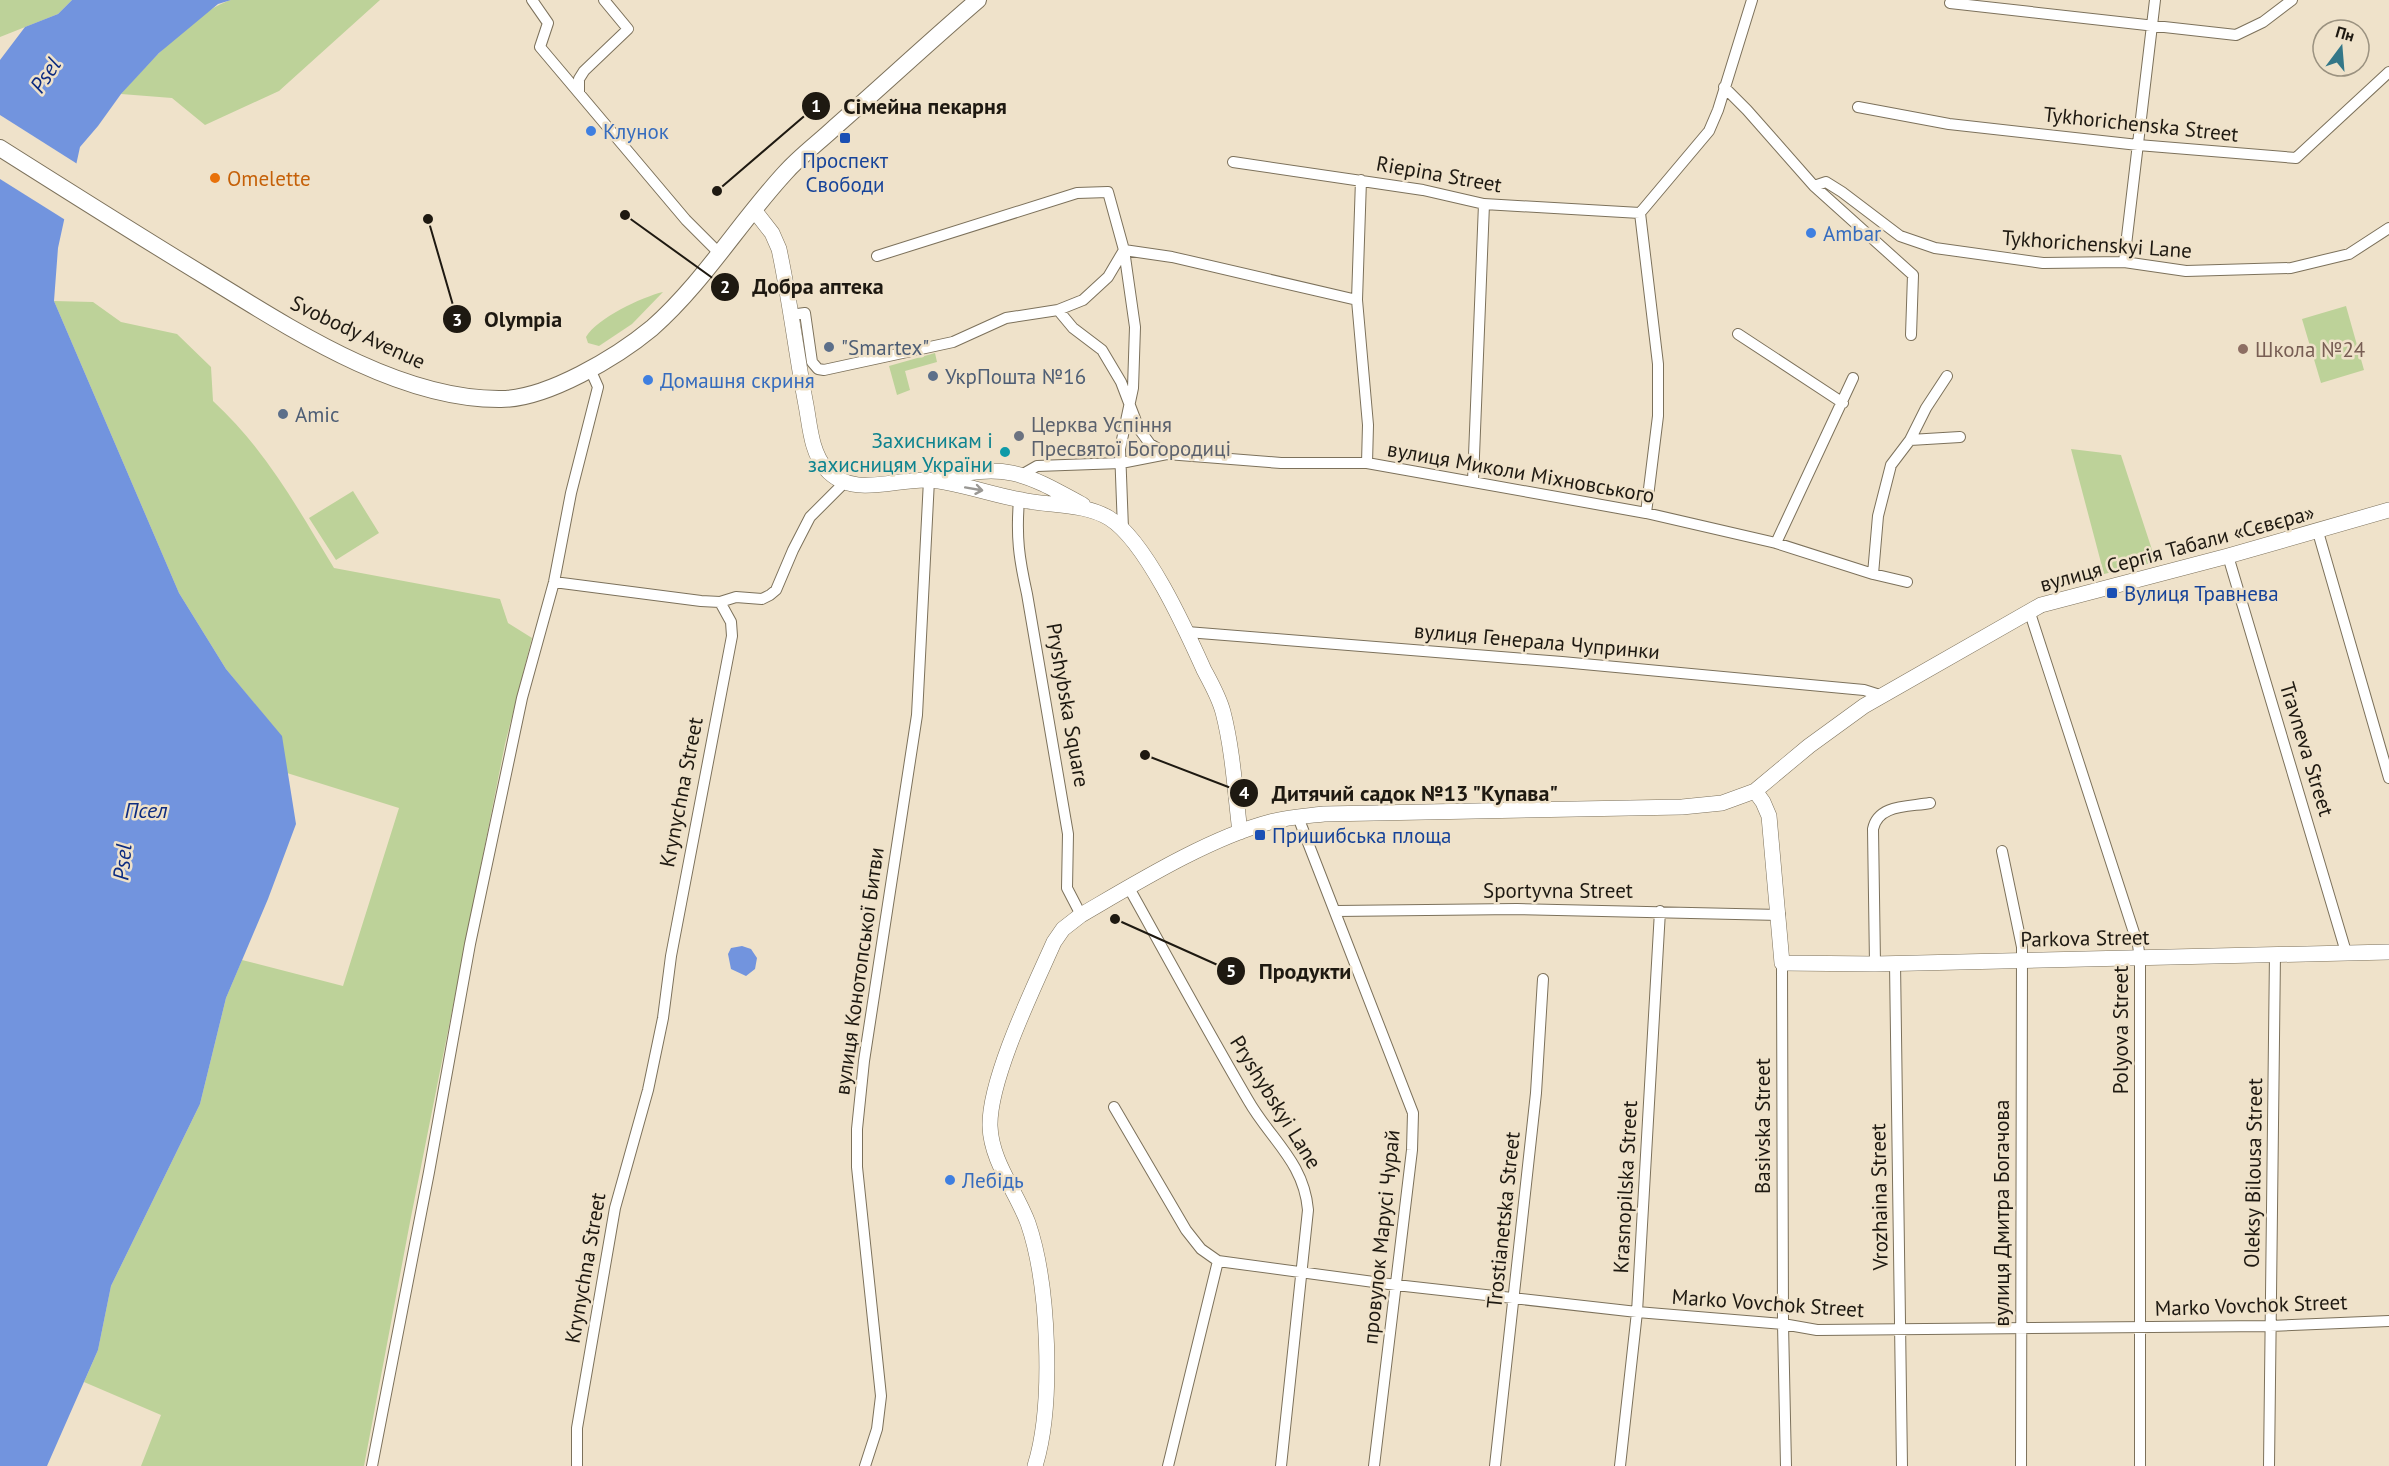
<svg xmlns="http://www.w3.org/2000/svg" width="2389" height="1466" font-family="'PT Sans',sans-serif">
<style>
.green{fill:#bdd299}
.water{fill:#7294de}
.pier{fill:#efe2ca}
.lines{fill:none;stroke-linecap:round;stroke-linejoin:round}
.street-casing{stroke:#7c715b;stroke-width:12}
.secondary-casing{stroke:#7c715b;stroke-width:16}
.primary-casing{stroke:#7c715b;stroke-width:18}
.street{stroke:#fff;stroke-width:10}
.secondary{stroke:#fff;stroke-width:15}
.primary{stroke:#fff;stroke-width:16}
.oneway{stroke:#9a9894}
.shop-dot{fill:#3f7fe0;stroke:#efe2ca;stroke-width:2}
.transit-dot{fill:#1a4fb4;stroke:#efe2ca;stroke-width:2}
.food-dot{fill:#e8710a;stroke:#efe2ca;stroke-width:2}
.service-dot{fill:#5c6f8a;stroke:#efe2ca;stroke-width:2}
.education-dot{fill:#8d6e63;stroke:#efe2ca;stroke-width:2}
.worship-dot{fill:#6b7280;stroke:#efe2ca;stroke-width:2}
.culture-dot{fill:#0f9aa8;stroke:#efe2ca;stroke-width:2}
.labels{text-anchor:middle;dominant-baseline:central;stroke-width:5;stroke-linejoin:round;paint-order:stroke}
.street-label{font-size:21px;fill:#1e1911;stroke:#efe2ca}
.shop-label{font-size:21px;fill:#366cbe;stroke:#efe2ca;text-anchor:start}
.transit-label{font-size:21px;fill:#164399;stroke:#efe2ca;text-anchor:start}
.food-label{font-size:21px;fill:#c56008;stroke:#efe2ca;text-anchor:start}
.service-label{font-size:21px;fill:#4e5e75;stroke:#efe2ca;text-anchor:start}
.education-label{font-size:21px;fill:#785e54;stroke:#efe2ca;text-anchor:start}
.worship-label{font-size:21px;fill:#5b616d;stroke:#efe2ca;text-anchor:start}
.culture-label{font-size:21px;fill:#0d838f;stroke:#efe2ca;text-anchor:end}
.water-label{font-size:22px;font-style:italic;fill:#0d2c80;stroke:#efe2ca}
.leader{fill:none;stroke:#1e1911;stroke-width:2}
.callout-dot{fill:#1e1911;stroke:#efe2ca;stroke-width:2}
.mark-label{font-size:18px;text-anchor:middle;font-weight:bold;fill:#fff}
.callout-label{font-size:22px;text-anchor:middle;font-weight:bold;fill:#1e1911;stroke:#efe2ca;stroke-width:5;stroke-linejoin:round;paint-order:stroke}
</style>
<rect width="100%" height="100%" fill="#efe2ca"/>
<path class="green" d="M0,0H72L58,14L0,37Z
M231,0H380L279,91L205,125L172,98L121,94C146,66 197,10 231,0Z
M663,292L632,324L599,346L588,343L586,337C597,318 642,297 663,292Z
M54,301L93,302L121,322L177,334L211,367L213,401C267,451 296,506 334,568L500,599L508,623L532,638L505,744L410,1222L364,1466H141L161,1415L84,1382L98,1350L111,1286L200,1104L226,998L242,960L343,986L399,808L287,773L281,736L226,669L179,593Z
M2346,306L2364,370L2321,383L2302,319Z
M935,353L937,362L905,371L910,390L897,395L889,366Z
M2071,449L2121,455L2156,562L2104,574Z
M353,491L379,533L336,560L309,518Z"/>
<path class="water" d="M72,0H231L218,4L159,53L121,94L98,126L80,147L58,248L54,301L179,593L226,669L282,736L296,824L268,899L226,998L200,1104L111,1286L98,1350L47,1466H0V60L25,27L58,14Z
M742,946L751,949L757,958L755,969L746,976L731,969L728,954L731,948Z"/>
<path class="pier" d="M0,115L79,165L67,221L0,179Z"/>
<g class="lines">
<defs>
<path id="street" d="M532,0L548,23L540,47L686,220L719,253
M1950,3L2236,35L2263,22L2292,0
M1724,87L1747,110L1814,186L1913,275L1911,335
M579,92V79L584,71L628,29L604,0
M1858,107L1949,124L2138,145L2296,158L2389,72
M1233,162L1423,190L1484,204L1640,213
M1361,180L1357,300L1368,425L1367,463
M1814,186L1826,182L1842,192L1900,236L1935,248L2043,263L2124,262L2186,271L2291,268L2349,254L2389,228
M1640,213L1658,364V416L1646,513
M1640,213L1709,131L1718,110L1752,0
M877,256L1077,193L1108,192L1124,250L1135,327L1133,388L1120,449L1123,529
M2124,262L2155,0
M1058,310L1073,328L1102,350L1121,382L1139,429L1150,444L1167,454
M790,315L805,313L812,362L818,369L824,370L953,342L1006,318L1058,310L1083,300L1108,277L1124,250L1172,257L1357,300
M1738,334L1843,403
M1910,440L1960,437
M1023,474L1037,466L1121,463L1167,454L1281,463H1367L1646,513L1776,543L1873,574L1907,582
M1473,481L1484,204
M1019,500C1016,537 1019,558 1027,594L1068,834L1067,888L1081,915
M2318,532L2389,778
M1776,543L1853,378
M2228,556L2346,952
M1873,574L1878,516L1891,465L1910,440L1926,408L1947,376
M554,582L701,601L720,602L736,597L762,599L770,595L776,590L793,550L810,517L844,483
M2029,610L2138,945L2140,959V1466
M1187,632L1562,662L1864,690L1883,696
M1298,817L1413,1113L1412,1150L1374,1466
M2002,851L2022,947L2021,1466
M1129,888C1168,958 1207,1030 1248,1100C1270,1139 1304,1162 1308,1210L1281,1466
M1336,911L1517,909L1780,915
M1782,963L1783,1324L1786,1466
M1895,963L1902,1466
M1875,964L1873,829C1878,804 1909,807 1930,803
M1114,1107L1186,1230L1201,1249L1218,1261L1168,1466
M1218,1261L1396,1285L1637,1312L1783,1324L1817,1330L2270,1326L2389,1321
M372,1466L429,1172L470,944L522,698L554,582L571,493L598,387L590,369
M577,1466V1428L615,1208L648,1090L663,1018L671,956L732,636L731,622L720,602
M865,1466L877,1429L881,1396L857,1167V1129L864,1061L917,715L929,480
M1495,1466L1536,1093L1543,979
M1620,1466L1637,1312L1660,911
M2269,1466L2275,953"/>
<path id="secondary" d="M754,210L772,233L779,249C790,300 796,353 806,405C810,426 811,452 826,469C852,499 895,478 929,480C958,482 992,495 1022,500C1050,506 1084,503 1109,518C1146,541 1186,630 1204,670C1211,683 1219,697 1223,712C1233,751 1235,792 1240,832
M936,479C1007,463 1021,471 1083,505
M1755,791L1763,802L1769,816L1782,963L1875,964L2389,952
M1035,1466C1054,1405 1049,1284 1028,1223C1016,1191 991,1161 990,1126C989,1079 1034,987 1054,942L1063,929L1081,915C1136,883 1209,838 1270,822C1288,817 1306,816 1324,814L1682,807L1722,803L1755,791L1809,746L1864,706L2041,605L2228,556L2389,510"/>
<path id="primary" d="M0,148C68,191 136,234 205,276C290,328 398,400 501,399C547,399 617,357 652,328C703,283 739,223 785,173C800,156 818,143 834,128C882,86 929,42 978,0"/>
</defs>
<use href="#street" class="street-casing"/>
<use href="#secondary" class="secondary-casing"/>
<use href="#primary" class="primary-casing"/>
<use href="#street" class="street"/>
<use href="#secondary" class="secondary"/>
<use href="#primary" class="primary"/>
</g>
<defs><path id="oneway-shaft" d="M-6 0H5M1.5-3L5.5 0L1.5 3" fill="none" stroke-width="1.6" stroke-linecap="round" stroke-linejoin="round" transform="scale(1.5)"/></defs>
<use class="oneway" href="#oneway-shaft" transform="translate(974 489) rotate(10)"/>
<g class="shop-dot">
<circle cx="591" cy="131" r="6"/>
<circle cx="1811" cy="233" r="6"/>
<circle cx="648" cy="380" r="6"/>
<circle cx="950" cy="1180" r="6"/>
</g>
<g class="transit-dot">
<rect x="839" y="132" width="12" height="12" rx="3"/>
<rect x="2106" y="587" width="12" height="12" rx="3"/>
<rect x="1254" y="829" width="12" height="12" rx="3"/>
</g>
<circle class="food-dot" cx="215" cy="178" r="6"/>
<g class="service-dot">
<circle cx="829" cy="347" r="6"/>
<circle cx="933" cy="376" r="6"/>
<circle cx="283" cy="414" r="6"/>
</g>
<circle class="education-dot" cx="2243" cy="349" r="6"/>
<circle class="worship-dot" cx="1019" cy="436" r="6"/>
<circle class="culture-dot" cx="1005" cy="452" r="6"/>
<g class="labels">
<g class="street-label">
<text transform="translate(2141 124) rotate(6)">Tykhorichenska Street</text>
<text transform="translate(1439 174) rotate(10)">Riepina Street</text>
<text transform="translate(2097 244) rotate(4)">Tykhorichenskyi Lane</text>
<text transform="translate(358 332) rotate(25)">Svobody Avenue</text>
<text transform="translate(1521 472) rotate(10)">вулиця Миколи Міхновського</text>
<text transform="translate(2177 548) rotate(-15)">вулиця Сергія Табали «Сєвєра»</text>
<text transform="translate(1537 641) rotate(5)">вулиця Генерала Чупринки</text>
<text transform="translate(1068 705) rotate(80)">Pryshybska Square</text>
<text transform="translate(2307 749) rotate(73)">Travneva Street</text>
<text transform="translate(681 792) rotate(-79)">Krynychna Street</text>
<text x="1558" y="890">Sportyvna Street</text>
<text transform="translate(2085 938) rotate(-1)">Parkova Street</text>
<text transform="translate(859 971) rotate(-82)">вулиця Конотопської Битви</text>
<text transform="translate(2120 1030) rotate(-90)">Polyova Street</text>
<text transform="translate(1276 1102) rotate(58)">Pryshybskyi Lane</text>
<text transform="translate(1762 1126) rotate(-90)">Basivska Street</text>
<text transform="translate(2253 1173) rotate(-89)">Oleksy Bilousa Street</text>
<text transform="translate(1625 1187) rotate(-87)">Krasnopilska Street</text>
<text transform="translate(1879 1197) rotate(-91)">Vrozhaina Street</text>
<text transform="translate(2001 1213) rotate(-90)">вулиця Дмитра Богачова</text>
<text transform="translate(1503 1220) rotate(-84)">Trostianetska Street</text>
<text transform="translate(1381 1237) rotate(-84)">провулок Марусі Чурай</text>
<text transform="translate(585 1268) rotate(-80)">Krynychna Street</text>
<text transform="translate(1768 1303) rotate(4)">Marko Vovchok Street</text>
<text transform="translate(2251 1305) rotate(-2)">Marko Vovchok Street</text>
</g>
<g class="shop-label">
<text x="603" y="131">Клунок</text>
<text x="1823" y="233">Ambar</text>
<text x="660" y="380">Домашня скриня</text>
<text x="962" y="1180">Лебідь</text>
</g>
<g class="transit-label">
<text x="845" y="160" text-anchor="middle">Проспект<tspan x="845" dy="24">Свободи</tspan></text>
<text x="2124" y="593">Вулиця Травнева</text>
<text x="1272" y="835">Пришибська площа</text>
</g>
<g class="food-label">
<text x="227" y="178">Omelette</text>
</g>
<g class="service-label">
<text x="841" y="347">"Smartex"</text>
<text x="945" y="376">УкрПошта №16</text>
<text x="295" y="414">Amic</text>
</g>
<g class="education-label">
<text x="2255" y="349">Школа №24</text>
</g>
<g class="worship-label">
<text x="1031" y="424">Церква Успіння<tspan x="1031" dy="24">Пресвятої Богородиці</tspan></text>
</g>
<g class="culture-label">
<text x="993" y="440">Захисникам і<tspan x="993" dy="24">захисницям України</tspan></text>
</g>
<g class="water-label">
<text transform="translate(45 75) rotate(-56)">Psel</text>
<text x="146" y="810">Псел</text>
<text transform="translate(122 862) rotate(-85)">Psel</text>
</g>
</g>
<path class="leader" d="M717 191L816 106M625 215L725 287M428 219L457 319M1145 755L1244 793M1115 919L1231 971"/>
<g class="callout-dot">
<circle cx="717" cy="191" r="6"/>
<circle cx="625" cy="215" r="6"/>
<circle cx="428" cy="219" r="6"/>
<circle cx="1145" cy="755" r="6"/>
<circle cx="1115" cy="919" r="6"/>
<circle cx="816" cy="106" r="15"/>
<circle cx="725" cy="287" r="15"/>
<circle cx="457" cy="319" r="15"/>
<circle cx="1244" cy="793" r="15"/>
<circle cx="1231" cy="971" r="15"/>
</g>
<g class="mark-label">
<text x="816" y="112">1</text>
<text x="725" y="293">2</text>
<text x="457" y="326">3</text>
<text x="1244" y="799">4</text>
<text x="1231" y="977">5</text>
</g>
<g class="callout-label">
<text x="925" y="114">Сімейна пекарня</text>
<text x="818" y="294">Добра аптека</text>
<text x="523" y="327">Olympia</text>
<text x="1415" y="801">Дитячий садок №13 "Купава"</text>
<text x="1305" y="979">Продукти</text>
</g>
<g transform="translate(2341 48) rotate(16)"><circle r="28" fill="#efe2ca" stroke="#9b9280" stroke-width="1.5"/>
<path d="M0-4.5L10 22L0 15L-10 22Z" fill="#347788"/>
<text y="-9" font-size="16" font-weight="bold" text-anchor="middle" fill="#1e1911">Пн</text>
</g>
</svg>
